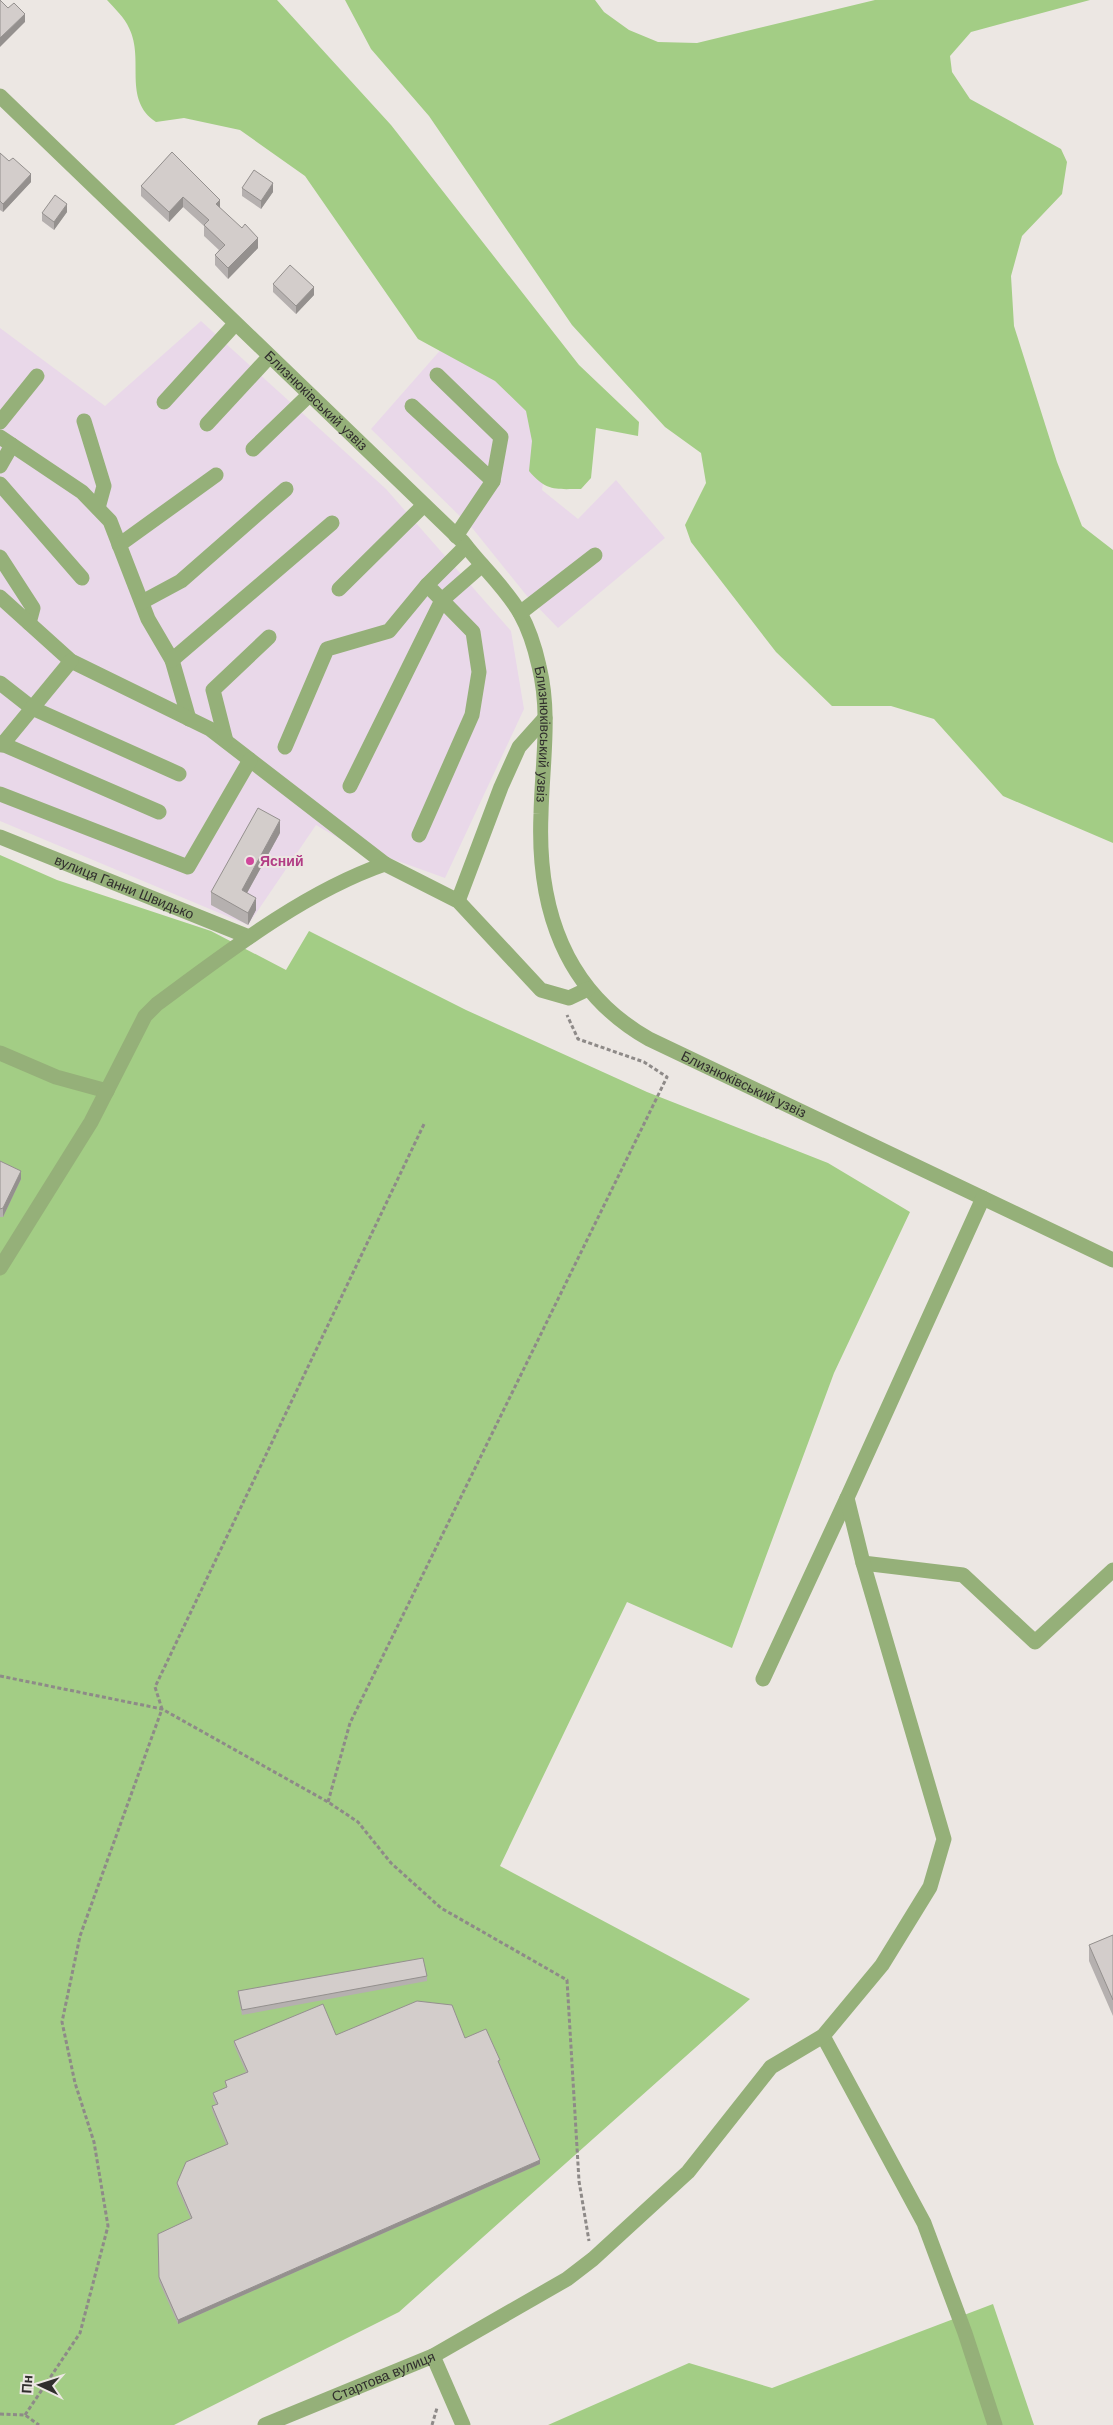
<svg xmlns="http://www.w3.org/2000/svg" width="1113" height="2425" font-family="Helvetica,sans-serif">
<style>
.industrial{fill:#e9d8e9}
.green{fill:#a3cd85}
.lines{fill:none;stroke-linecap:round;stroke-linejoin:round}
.path{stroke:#8e8a88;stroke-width:3;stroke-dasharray:4 2.5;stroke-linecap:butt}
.minor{stroke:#95b079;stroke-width:15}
.wall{fill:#b5b0af}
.shaded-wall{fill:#94908e}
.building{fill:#d3cdcb;stroke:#94908e}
.hotel-dot{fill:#d1479c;stroke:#ece7e3;stroke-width:2}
.labels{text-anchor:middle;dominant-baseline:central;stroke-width:4;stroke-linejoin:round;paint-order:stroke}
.street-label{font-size:14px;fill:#302e2d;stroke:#ece7e3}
.hotel-label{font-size:14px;font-weight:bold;fill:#b23c85;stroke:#ece7e3;text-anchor:start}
</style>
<rect width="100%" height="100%" fill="#ece7e3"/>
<path class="industrial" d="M201,321L386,489L511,631L524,709L445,878L345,842L316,825L248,925L0,821V328L105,406Z
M451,338L537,409L548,453L542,490L578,519L616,480L665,538L558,628L527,596L473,529L371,429Z"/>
<path class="green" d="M107,0H277L391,125L579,365L639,422L638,436L596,428L591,478L581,489C556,489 547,492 529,471L532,441L526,411L495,381L418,339L305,176L240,130L184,118L156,122C122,99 145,60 129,28C125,18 114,8 107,0Z
M345,0H595L604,12L629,30L658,42L697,43L875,0H1090L971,32L950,56L952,72L970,99L1061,149L1067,162L1062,194L1022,236L1011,276L1014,326L1057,462L1082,526L1113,550V843L1003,796L934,719L891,706H832L776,652L691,542L685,525L706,483L701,453L665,427L572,325L429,116L371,49Z
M0,855L57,880L211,931L286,970L309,931L466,1010L647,1092L828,1163L910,1212L834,1373L732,1648L627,1602L500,1866L750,1999L399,2312L174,2425H0Z
M993,2304L1034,2425H548L689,2363L772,2388Z"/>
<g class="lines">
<path class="path" d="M0,1676L162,1709L328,1802L358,1822L391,1863L441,1908L567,1980L579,2181L589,2241
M328,1802L350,1723L667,1077L644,1062L578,1039L567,1015
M0,2414L25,2415L39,2425
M25,2415L80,2333L108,2226L94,2142L75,2083L62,2022L80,1936L162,1709L155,1687L425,1122
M432,2425L437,2408"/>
<g class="minor">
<path id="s1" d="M0,96L463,542C481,566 505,587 520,613C529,629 535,648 539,666C551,714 542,765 541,814C537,907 564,991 649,1039L1113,1260"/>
<path d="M437,375L501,437L493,481L456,536"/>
<path d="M164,402L235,324"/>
<path d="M412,406L493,481"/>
<path d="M84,421L104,486L98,508"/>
<path d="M0,422L37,376"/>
<path d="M207,424L269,357"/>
<path d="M0,437L82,492L110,521L148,619L172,660L189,719"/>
<path d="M253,449L309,395"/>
<path d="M0,466L12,445"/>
<path d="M0,484L82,578"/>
<path d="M119,545L216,475"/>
<path d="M0,557L33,608L29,623"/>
<path d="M339,589L424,505"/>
<path d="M0,597L71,661L210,729L385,864"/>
<path d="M142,602L181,581L286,489"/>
<path d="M520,613L595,555"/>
<path d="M172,660L332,523"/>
<path d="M0,683L32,708L179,774"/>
<path d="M226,741L213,690L269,637"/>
<path d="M0,743L159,812"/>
<path d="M2,745L71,661"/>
<path d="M285,747L327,649L389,631L427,585"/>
<path d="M350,786L442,600L482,565"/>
<path d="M0,794L188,867L250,760"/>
<path d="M419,835L472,715L479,672L473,632L427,585L466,546"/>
<path id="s2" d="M0,837L249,937"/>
<path d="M458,901L501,787L519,747L545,718"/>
<path d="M0,1053L56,1077L107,1091"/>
<path d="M0,1268L91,1122L145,1016L157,1004C226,953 304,892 385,864L458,901L541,990L569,998L588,989"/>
<path d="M863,1563L963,1575L1035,1642L1113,1570"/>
<path d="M763,1679L847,1498"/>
<path d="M823,2036L924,2223L965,2333L995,2425"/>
<path d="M433,2356L463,2425"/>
<path id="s3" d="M265,2425L433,2356L567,2279L593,2259L688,2172L771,2067L823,2036L882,1965L930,1887L944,1839L863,1563L847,1498L983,1198"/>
</g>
</g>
<path class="wall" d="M172,152L220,209L258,248L228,279L215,265V255L219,250L204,236V226L183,207L169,222L141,196V186Z
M0,153L31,182L3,212L0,210Z
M242,188L273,192L261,209L242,196Z
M67,212L54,230L42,221V213Z
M273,284L314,295L296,314L273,292Z
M280,833L247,893L256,910L248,925L211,905V892Z
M0,1161L21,1179L3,1217H0Z
M1113,1935V2016L1089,1961V1945Z
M427,1976V1981L242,2015L238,1995V1991Z
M336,2035L465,2038L500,2064L540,2164L178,2324L159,2281L158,2234L191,2219L177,2187V2183L226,2144L212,2110V2106L216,2104L213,2098V2093L226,2088L225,2081L246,2072L234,2045V2041Z"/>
<path class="shaded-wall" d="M25,14V22L0,47V38Z
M31,174V182L3,212V204Z
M273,183V192L261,209V201Z
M183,197V207L169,222V212Z
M220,200V210L216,204Z
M67,204V212L54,230V222Z
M258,238V248L228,279V268Z
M314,287V295L296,314V306Z
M280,820V833L242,902V890Z
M256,898V910L248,925V913Z
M21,1171V1179L3,1217V1208Z
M540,2160V2164L178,2324V2320Z"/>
<path class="building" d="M0,0L8,8L14,3L25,14L0,38Z
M172,152L220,200L216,204L242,228L245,224L258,238L228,268L215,255L225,245L204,225L209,220L183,197L169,212L141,186Z
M0,153L9,161L13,158L31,174L3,204L0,201Z
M254,170L273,183L261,201L242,188Z
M55,195L67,204L54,222L42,213Z
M290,265L314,287L296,306L273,284Z
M258,808L280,820L242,890L256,898L248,913L211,892Z
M0,1161L21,1171L3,1208L0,1209Z
M1113,1935V2000L1089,1945Z
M423,1958L427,1976L242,2010L238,1991Z
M417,2001L452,2005L465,2038L486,2029L500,2060L498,2061L540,2160L178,2320L159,2277L158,2234L192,2218L177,2183L186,2162L228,2144L212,2106L218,2104L213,2093L227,2087L225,2081L248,2072L234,2041L323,2004L336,2035Z"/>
<circle class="hotel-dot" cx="250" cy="861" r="5"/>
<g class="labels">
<g class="street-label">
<text stroke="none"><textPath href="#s1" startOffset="439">Близнюківський узвіз</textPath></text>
<text stroke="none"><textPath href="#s1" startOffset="859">Близнюківський узвіз</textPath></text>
<text stroke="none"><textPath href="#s2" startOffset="134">вулиця Ганни Швидько</textPath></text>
<text stroke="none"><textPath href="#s1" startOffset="1308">Близнюківський узвіз</textPath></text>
<text stroke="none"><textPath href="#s3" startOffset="128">Стартова вулиця</textPath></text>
</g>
<g class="hotel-label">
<text x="260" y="861">Ясний</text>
</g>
</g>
<g transform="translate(40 2385) rotate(274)" stroke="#ece7e3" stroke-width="4" paint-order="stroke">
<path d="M0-4L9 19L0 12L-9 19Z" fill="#302e2d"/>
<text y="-8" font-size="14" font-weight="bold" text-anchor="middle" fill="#302e2d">Пн</text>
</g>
</svg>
